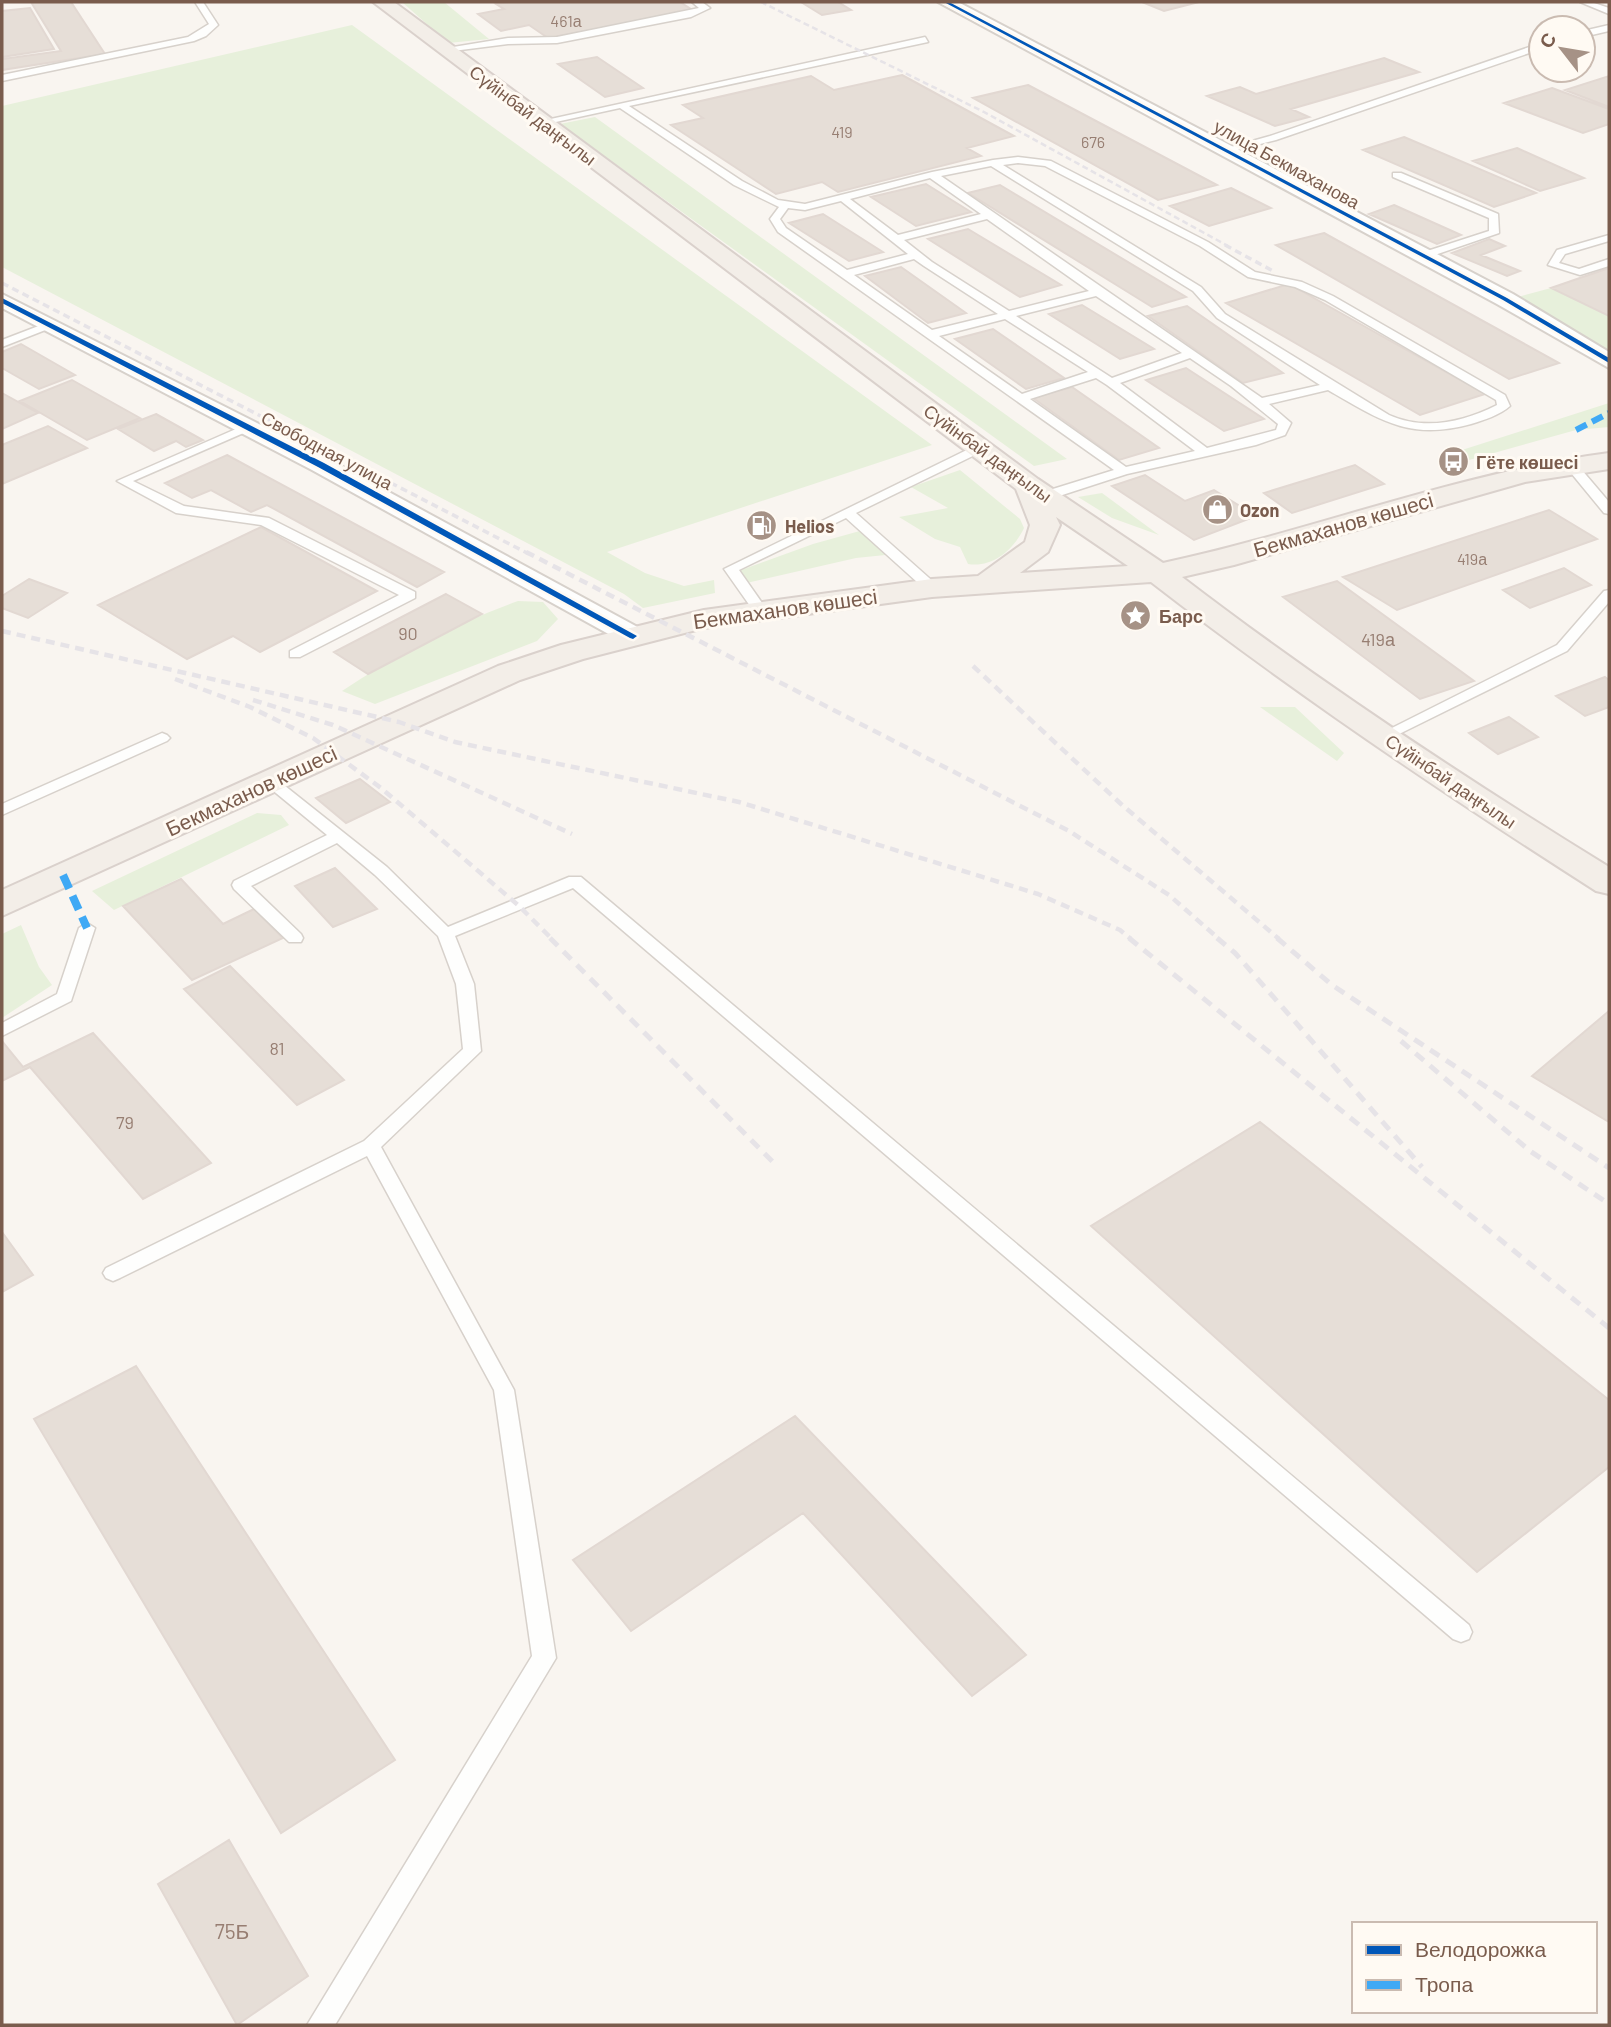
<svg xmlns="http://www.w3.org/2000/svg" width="1611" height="2027" font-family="Barlow,sans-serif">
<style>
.green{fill:#e7f0db}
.building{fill:#e6ded7;stroke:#e2d8d2;stroke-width:2}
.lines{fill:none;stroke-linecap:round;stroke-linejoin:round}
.service-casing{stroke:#d7d1cb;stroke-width:3}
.minor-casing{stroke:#d7d1cb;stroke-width:4}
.primary-casing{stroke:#dad1cc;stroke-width:4}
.service{fill:#fefefd;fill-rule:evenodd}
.minor{fill:#fefefd;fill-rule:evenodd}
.primary{fill:#f3eee8;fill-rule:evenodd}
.rail-far3{stroke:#e6e3e7;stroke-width:2.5;stroke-dasharray:6 3.5;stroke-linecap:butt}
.rail-far2{stroke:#e6e3e7;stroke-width:3.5;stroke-dasharray:7 4.5;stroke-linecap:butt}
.rail-far1{stroke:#e6e3e7;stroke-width:4.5;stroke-dasharray:9 6;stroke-linecap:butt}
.rail{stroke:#e6e3e7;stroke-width:5;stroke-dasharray:11 8;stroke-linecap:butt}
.quiet-far1{stroke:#3fa9f5;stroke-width:6;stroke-dasharray:12 6;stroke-linecap:butt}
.quiet{stroke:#3fa9f5;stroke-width:8;stroke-dasharray:15 8;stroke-linecap:butt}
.cycleway-casing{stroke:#fffaf3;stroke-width:5}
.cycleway{fill:#0057b8;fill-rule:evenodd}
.labels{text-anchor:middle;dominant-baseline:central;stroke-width:6;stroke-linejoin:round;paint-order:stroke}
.far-number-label{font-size:16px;fill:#977e72}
.far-street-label{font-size:18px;fill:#7a5c4d;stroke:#fffaf3}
.far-poi-label{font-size:18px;font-weight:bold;fill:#7a5c4d;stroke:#fffaf3;text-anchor:start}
.number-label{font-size:18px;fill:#977e72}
.street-label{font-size:21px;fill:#7a5c4d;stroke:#fffaf3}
.near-number-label{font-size:21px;fill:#977e72}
</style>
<rect width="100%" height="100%" fill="#f9f5f0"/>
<path class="green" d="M402,2H444L489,39L448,43Z
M352,25L932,445L607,552L645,573L684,586L714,580L715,593L643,608L624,594L2,267V106Z
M595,117L1067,459L1034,466L560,124Z
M1551,288L1609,316V353L1562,327L1518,297Z
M1609,403V427L1576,430L1469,460L1462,450Z
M960,470L1020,519L1024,528C1014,549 993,568 968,564L960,547L935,539L899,517L948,508L911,487Z
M1102,493L1159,535L1112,518L1078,497Z
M867,529L895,554L856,558L742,584L733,573L813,544Z
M518,601L543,602L558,619L537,641L375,704L342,691C396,655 457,623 518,601Z
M1260,707H1295L1344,753L1337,761Z
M257,813L281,815L289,825L114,910L92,891Z
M21,925L39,967L52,985L2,1018V934Z"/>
<path class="building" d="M31,2H71L105,54L2,70V59L61,51Z
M508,2H680L694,11L548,38L529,25L501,31L478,14L504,9L496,4Z
M801,2H838L851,10L822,15Z
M1142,2H1199L1164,11Z
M30,8L54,49L2,57V11Z
M597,57L643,88L605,97L558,64Z
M1384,58L1419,72L1291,109L1309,117L1275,126L1207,96L1240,87L1256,94Z
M902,75L1014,136L967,148L981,156L838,192L822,182L776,194L671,125L703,118L683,105L811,76L834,90Z
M1609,76V107L1565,90Z
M1028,85L1217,185L1158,200L973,98Z
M1552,88L1609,109V124L1583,133L1504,103Z
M1404,137L1536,193L1494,207L1363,150Z
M1517,148L1584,178L1540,191L1473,161Z
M926,184L971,212L916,226L871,197Z
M1000,185L1186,297L1152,307L968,193Z
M1231,188L1271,208L1209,226L1170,206Z
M1394,205L1461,235L1437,244L1369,214Z
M823,214L883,252L849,261L789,223Z
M968,229L1061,285L1020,297L928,239Z
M1324,233L1559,363L1509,379L1276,245Z
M1489,239L1505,246L1481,255L1520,271L1507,276L1452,253Z
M901,267L966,313L928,323L865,276Z
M1609,268V316L1551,288Z
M1289,284L1485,394L1420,415L1226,303Z
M1082,305L1154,349L1120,359L1049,314Z
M1187,306L1283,373L1243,383L1148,316Z
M993,329L1064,378L1026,389L955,339Z
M21,344L75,375L39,389L2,368V352Z
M1186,368L1264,419L1224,431L1146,380Z
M72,380L140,418L87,440L20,401Z
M1072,387L1159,448L1119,460L1033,398Z
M2,393L38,413L2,429Z
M156,414L203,440L186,447L176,441L154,451L118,429Z
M48,426L87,448L2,484V445Z
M227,455L444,572L417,587L267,505L251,512L211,490L192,498L165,483Z
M1355,465L1384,484L1292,513L1264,493Z
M1145,475L1185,501L1214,490L1256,516L1194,540L1112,486Z
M1549,510L1597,539L1397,610L1343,577Z
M261,527L377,591L260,652L233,636L187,659L98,605Z
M1564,568L1591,585L1530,608L1503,590Z
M29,579L67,593L28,618L2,608V596Z
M1337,581L1474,681L1420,699L1283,597Z
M446,594L482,614L368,674L334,652Z
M1605,677L1609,680V707L1585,716L1556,696Z
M1509,717L1538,737L1498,754L1469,733Z
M360,779L390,802L346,823L316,798Z
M335,868L377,909L333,927L295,886Z
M181,879L223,924L254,909L283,938L192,980L123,906Z
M230,966L344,1080L297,1105L184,989Z
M1609,1011V1122L1532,1076Z
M93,1033L211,1163L143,1199L30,1067L2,1081V1041L23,1067Z
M1260,1122L1609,1400V1467L1477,1572L1091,1226Z
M2,1232L33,1275L2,1292Z
M136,1366L395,1760L281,1833L34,1419Z
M795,1416L1026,1655L972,1696L803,1513L631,1631L573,1560Z
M229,1840L308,1976L237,2025L158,1884Z"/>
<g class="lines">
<defs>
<path id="service" d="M195,2H203L218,25L206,36L194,41L2,81V75L188,37L209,24Z
M692,2H702L710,8L691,17L557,43L508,44L445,52L441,49L508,38L557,37L699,8Z
M1580,2H1591L1609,8V14Z
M1609,25V31L1583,37V31Z
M925,37L928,42L629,106L742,181L778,200L805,204L932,172L993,160L1018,157L1051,161L1208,242L1255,272L1302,282L1333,296L1505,395L1510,406C1500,415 1484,420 1471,424C1409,441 1380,420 1328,390L1269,404L1291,423L1285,435L1256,445L1127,474L1050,499H1040V493L1114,470L778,232L770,219L779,207L734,185L620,108L542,125L537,122ZM1018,163L1045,166L1200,246L1248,277L1295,287L1325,300L1496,400L1497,405C1463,422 1425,431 1389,415L1225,314L1201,287L1003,165ZM991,166L1193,291L1217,318L1320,385L1262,398L941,176ZM930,178L981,214L898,235L850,199ZM841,201L908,254L847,270L786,228L780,219L788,208L805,210ZM987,219L1089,291L1009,311L932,262L904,240ZM914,259L924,266L998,314L932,330L854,275ZM1096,296L1182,353L1112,378L1016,316ZM1005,319L1088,372L1022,394L939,336ZM1190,358L1231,386L1278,424L1276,430L1207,448L1120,383ZM1096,378L1107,385L1195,451L1126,467L1030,399Z
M1541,43V49L1276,140L1225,153L1220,150L1270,136Z
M1393,173H1401L1498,214L1499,233L1426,258H1418V254L1489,231V218L1393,177Z
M1609,235V241L1565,254L1559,263L1579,269L1609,259V266L1580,275L1548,265L1557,250Z
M49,322L55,325L53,327L2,347V340Z
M245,425L255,428L133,481L184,506L269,518L415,592V598L300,657H290V651L399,595L261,525L176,513L117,481Z
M979,444L983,445V451L856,513L937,585V591H927L846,518L739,570L767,610L765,613H755L724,569Z
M1571,461L1575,462L1609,502V514L1604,513L1567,468V462Z
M1609,590V602L1567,651L1389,739L1384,741L1376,736L1557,645L1604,591Z
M162,733L167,735L170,738L167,741L2,815V804Z
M270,776L275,778L387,867L448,927L569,877H581L1469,1625L1472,1632L1469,1639L1461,1642L1453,1639L573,888L455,936L474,984L481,1051L381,1147L514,1390L556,1658L335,2025H307L532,1656L494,1390L367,1156L120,1278L113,1281L106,1278L103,1273L106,1268L364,1141L463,1049L456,984L438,936L375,875L337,843L251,886L301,934L303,938L301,942H289L234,889L232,885L234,881L327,835L265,784L262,781L265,778Z
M87,923L95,928L71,1001L2,1036V1023L57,994L79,928Z"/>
<path id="minor" d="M938,2H958L1513,294L1609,352V368L1497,304Z
M2,294L330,460L643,630L646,636L643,642H623L312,470L2,308Z"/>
<path id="primary" d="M373,2H394L1038,479L1163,563C1313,531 1456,473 1609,453V469L1525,482L1234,565L1182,577C1319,682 1463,777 1609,867V894L1596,891C1444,794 1294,693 1151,582L932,597L704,628L583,659L520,680L2,916V890L498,666L561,645L704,610L932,579L978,576L1025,542L1030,525L1016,489ZM1056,517L1128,566L1020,573L1048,552L1060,525Z"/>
</defs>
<use href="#service" class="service-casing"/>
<use href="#minor" class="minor-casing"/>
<use href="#primary" class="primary-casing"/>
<use href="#service" class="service"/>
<use href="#minor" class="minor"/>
<use href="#primary" class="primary"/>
<path class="rail-far3" d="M761,2L984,112L1228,246"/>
<path class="rail-far2" d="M1225,245L1275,272
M2,283L529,554"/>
<path class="rail-far1" d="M526,552L1069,831L1169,895L1219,939
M2,631L399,722L455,742L739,802L1038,894L1120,930L1131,939
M973,666L1121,804L1279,939
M175,679L250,707L313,738L381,788L518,905L552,939
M253,700L333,725L572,834"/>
<path class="rail" d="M550,938L774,1163
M1129,938L1609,1328
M1217,938L1235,953L1422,1167
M1277,938L1332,985L1609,1168
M1401,1041L1530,1151L1609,1204"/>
<path class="quiet-far1" d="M1576,430L1609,413"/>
<path class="quiet" d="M63,875L87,928"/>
<defs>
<path id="cycleway" d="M944,2H949L1507,298L1609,358V363L1503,300Z
M2,298L324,463L637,636L633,639L630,638L318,467L2,303Z"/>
</defs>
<use href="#cycleway" class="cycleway-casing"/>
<use href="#cycleway" class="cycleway"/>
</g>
<defs>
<symbol id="bus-disc" viewBox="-11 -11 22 22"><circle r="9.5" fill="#a69286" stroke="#fffaf3"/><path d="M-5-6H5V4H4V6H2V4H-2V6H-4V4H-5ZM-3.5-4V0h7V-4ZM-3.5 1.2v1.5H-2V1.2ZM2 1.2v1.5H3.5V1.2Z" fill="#fff"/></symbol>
<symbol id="shop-disc" viewBox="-11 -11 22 22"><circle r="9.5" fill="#a69286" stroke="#fffaf3"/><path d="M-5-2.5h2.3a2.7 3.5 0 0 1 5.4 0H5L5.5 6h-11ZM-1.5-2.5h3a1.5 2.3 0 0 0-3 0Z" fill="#fff"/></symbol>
<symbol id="fuel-disc" viewBox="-11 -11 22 22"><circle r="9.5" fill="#a69286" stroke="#fffaf3"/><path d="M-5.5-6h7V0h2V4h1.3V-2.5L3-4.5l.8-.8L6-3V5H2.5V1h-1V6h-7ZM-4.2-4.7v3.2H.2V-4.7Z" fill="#fff"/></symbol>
<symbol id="sight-disc" viewBox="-11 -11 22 22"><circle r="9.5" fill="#a69286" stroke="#fffaf3"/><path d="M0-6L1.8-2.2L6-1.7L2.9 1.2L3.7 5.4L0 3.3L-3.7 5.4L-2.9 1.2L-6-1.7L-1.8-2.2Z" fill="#fff"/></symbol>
</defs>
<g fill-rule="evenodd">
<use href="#bus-disc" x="1436" y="444" width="35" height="35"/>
<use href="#shop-disc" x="1200" y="492" width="35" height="35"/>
<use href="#fuel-disc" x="744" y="508" width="35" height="35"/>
<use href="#sight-disc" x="1118" y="598" width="35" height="35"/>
</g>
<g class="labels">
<g class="far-number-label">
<text x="566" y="20">461а</text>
<text x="842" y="131">419</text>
<text x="1093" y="141">676</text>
<text x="1472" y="558">419а</text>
</g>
<g class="far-street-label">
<text transform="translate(533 115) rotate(37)">Сүйінбай даңғылы</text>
<text transform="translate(1287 164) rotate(29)">улица Бекмаханова</text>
<text transform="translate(327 450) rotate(28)">Свободная улица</text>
<text transform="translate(988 453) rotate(36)">Сүйінбай даңғылы</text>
<text transform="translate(1451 781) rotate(34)">Сүйінбай даңғылы</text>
</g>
<g class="far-poi-label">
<text x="1476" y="462">Гёте көшесі</text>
<text x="1240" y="510">Ozon</text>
<text x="785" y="526">Helios</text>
<text x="1159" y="616">Барс</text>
</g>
<g class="number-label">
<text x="408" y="633">90</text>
<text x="1378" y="639">419а</text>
<text x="277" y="1048">81</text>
<text x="125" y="1122">79</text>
</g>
<g class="street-label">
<text transform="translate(1343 524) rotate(-16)">Бекмаханов көшесі</text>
<text transform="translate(785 608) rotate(-8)">Бекмаханов көшесі</text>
<text transform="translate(251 790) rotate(-25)">Бекмаханов көшесі</text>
</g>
<g class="near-number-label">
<text x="232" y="1930">75Б</text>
</g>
</g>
<rect width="1611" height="2027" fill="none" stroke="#7a5c4d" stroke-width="7"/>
<rect x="1352" y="1922" width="245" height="91" fill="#fffaf3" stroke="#cabbb1" stroke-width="2"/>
<rect x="1366" y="1945" width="35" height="10" fill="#0057b8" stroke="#cabbb1" stroke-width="2"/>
<text x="1415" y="1957" font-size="21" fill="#7a5c4d">Велодорожка</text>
<rect x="1366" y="1980" width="35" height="10" fill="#3fa9f5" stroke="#cabbb1" stroke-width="2"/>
<text x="1415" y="1992" font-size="21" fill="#7a5c4d">Тропа</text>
<g transform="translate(1562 49) rotate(301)"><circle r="33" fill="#fffaf3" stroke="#cabbb1" stroke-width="2"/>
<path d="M0-5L12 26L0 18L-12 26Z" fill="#a69286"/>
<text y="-10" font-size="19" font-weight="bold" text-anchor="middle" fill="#7a5c4d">С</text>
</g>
</svg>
